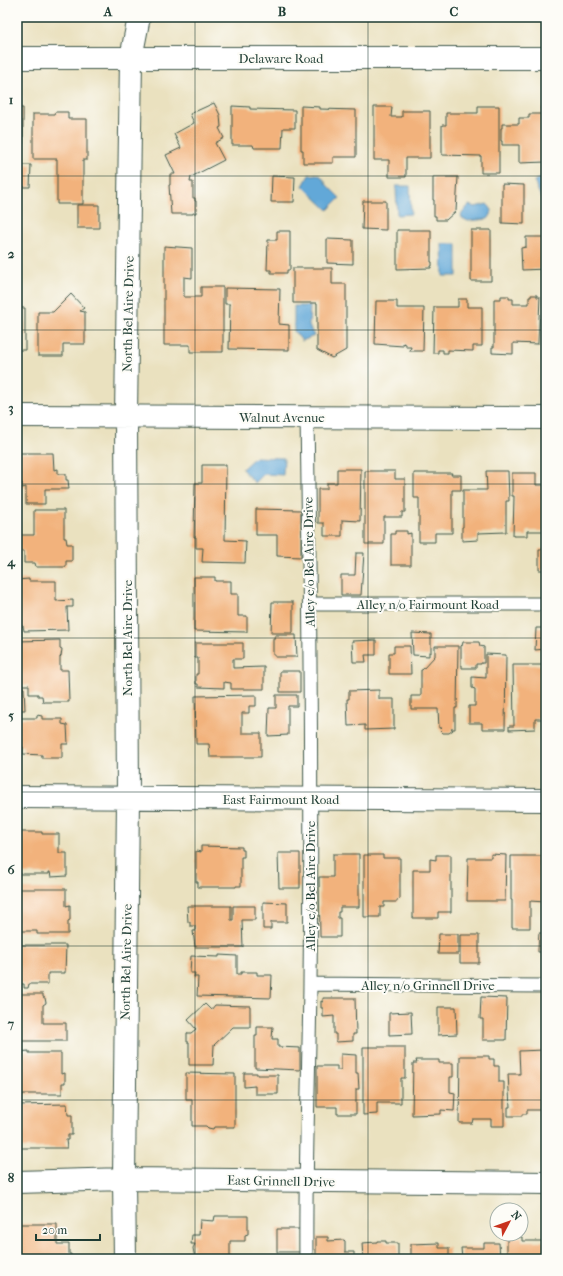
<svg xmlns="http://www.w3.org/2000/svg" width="563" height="1276" font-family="'IM FELL French Canon',serif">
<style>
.water{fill:#62a8d8;stroke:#407286}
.building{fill:#f2b27c}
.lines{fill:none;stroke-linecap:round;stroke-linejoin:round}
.service-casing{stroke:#3d5649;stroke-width:15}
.minor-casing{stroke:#3d5649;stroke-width:24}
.service{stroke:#fff;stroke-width:13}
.minor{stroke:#fff;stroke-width:22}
.grid{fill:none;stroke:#1f3d34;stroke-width:1;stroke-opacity:0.55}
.labels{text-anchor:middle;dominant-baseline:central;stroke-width:4;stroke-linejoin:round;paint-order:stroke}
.street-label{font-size:13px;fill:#1f3d34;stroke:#fdfcf7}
.neatline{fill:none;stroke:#1f3d34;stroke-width:1.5}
.grid-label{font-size:13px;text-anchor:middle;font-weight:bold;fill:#1f3d34}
</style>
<rect width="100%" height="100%" fill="#fdfcf7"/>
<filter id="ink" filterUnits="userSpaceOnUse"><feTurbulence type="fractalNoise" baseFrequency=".025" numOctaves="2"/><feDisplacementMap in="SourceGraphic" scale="8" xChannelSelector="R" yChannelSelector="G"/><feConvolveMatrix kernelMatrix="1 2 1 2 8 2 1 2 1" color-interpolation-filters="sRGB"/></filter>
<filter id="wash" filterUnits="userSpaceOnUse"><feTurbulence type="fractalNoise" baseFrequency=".012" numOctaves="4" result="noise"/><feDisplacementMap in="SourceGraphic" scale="16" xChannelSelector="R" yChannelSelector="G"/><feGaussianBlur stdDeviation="0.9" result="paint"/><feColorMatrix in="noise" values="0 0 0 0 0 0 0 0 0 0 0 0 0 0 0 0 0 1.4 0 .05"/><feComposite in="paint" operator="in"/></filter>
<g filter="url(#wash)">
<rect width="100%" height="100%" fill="#eae1bf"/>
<path class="water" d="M317,174L322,177L327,185L340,198L328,210L303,186L309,175Z
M546,176V209L534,181Z
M396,186H410L411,214L397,215Z
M487,204C493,209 493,213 488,219L468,221L462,218L461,215L469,205L475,207Z
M442,244H457V276H443Z
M294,306H310L309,326L314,336L302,341L294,331Z
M255,457L284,458L283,475L264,474L255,483L242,469Z"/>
<g id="blocks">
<path class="building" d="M214,103L220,115L221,127L219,128L224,138L215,143L224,160L191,177L190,182H193V198H195V201H196V213H193V214H171L169,185H170V174H175L166,155L181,148L174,134L194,123L190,114Z
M232,106L250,107V109L295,110V128H283L282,148H254L253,145H232Z
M301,106L320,107V109L356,110V157H333V163H303V150H301Z
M478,106H499V173H481V156L442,155V125H446V113H478Z
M374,107H392L391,117H402V111H430V158H406V177H389V160H374Z
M542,107H546V162L519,163V145H502V141H501V128H502V124H519V118H529V114H542Z
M17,108H23V144H17Z
M55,112H68V119H87V160H83V204H57V159H33V114H54Z
M17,165H31L30,187H17Z
M272,176L295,177L294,202H271Z
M433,177H458L456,211L446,220H436V216H434V200H433Z
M502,184L524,185V224L502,223Z
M363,201H386V230L362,229Z
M77,205H99V228H77Z
M397,230H431V262H432V266H431V268L397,269Z
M471,230H491V281H471Z
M277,231H290V270H287V273H271V270H267L268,240H277Z
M526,237H546V269L522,270L521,248L526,247Z
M327,239L353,240V264L327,263Z
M164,246L192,248V278L184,277V297H201V287H223V352H190V345H164Z
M293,268H332V284H346V350L332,358L317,350V303H293Z
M225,288L280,289L279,324L289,325V350L229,349L230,304H225Z
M71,294L84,308L80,311L85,312V344H63V356H38V312H53Z
M531,295H537V297H540L538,344L513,343V354L492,353V347H494V299H501V296H509V299H513V304H529V297H531Z
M458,299H467V307H482V346H473V351L448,350V353H443V350H438V353H433L434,307H458Z
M376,301H397V308H424L423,351H410L411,347H406V344L403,343V346L375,344Z
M17,308H25V350H17Z
M17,453H53L54,470L58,469V474H66V480H68L69,489H45V504H26V487L22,488V483H17Z
M202,465H226L225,540L246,541L245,563L202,562L203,548H196V537H194L195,483H202Z
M337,469H361L360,521L342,520V536H324V523H318V489H327V483H337Z
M365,471H395V479H405V512H402V517H384V544H365Z
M486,471H508L509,501H506V532L478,533V540L462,541V527H463V490H487Z
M414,473H452L451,475H461V490H452V533H435V542H419V498H414Z
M512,473H536V485H545L546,531H527V536H513L514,496H512Z
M256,509L301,510V557L277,556V535H256Z
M34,510H64V538H66L67,544H72V561H66V567H36L35,563H24V551H17V535H34Z
M395,531H407V534L411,533V565H391V534H395Z
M539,549H546V570H539Z
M356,553H364L361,595H341V575H355Z
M194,577H215V581H231V594H238V616H247V632L194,631Z
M29,579V581H56V601L73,600V607H67L68,630L24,631L23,626H17V580Z
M272,602H293V633H271Z
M536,628H546V649L535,650Z
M412,633L431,634V653L429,652V656L413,655Z
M275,635H296L297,657H275V655H273V638H275Z
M60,640V648L62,649L61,656L60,657V670H68L69,702H43L42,696H38V694H29V685H21V663H17V641Z
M376,640V655H365L366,662H353L352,641Z
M463,642H479L480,646L484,647V663H481V664H476V668H462V665H461V645L462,646Z
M195,643H243V659H233V668L264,667V689H231V683L224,682V688L198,687V684H196V674H198V658H195Z
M394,646H410L411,674H389V653H394Z
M435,646H458L457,708H455V729H451L453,730L449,733H443L440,730L442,728H439L438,709H411V696H421V670H422L435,656Z
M486,654L506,655L505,729H482V723H469V706H475V689L472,688V677L486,678Z
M513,665H545L546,719H535V729L509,730V726H514Z
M280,671H300V692H280Z
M17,688H24L25,710H17Z
M379,690V699H394V729L365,730V725L348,726L347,699H349V691Z
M256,695V706H249V713H242V733H261V757H210L209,744H196L195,696Z
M276,695H297V706H288V735L268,736L269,708H276Z
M37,715L42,716V719H62V724L67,725L68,744H62V758H42V755L23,754V747H17V718H37Z
M17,832H42V834H59V853H67V876L51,877L50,872H49V874H17Z
M201,846L242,847V850H244V857H241V886H236V887H198V882H196V851L201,852Z
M278,853H300V888H279Z
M333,854H359V907H340V912H338V918H340V937H320L319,877H333Z
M491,854L506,855L505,901H467L468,858H491Z
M364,855H383V858H400V899L397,900V902H384V907H380V917H364Z
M436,855H451V912H438V918H413V870H430V859L436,860Z
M511,856H543V867L546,868V902L530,901V928H512V900H511Z
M17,889H66V906L70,905V920L68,921V934H37V931H17Z
M263,902L287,903V922H271V929H263Z
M187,906H231V920H233V906H255V920H242L243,947H195L193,931H195V926H190V922H188Z
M539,933H546V952H538Z
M439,934H458V954H438Z
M460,935H479V963H460Z
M17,945H66L65,973H48V984H29L28,988H24V984H17Z
M219,955L237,956V974H241V972H257V975H272L271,998L197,996L198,977H194L195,973H190L191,956L219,957Z
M17,994H43V997L45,998L46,1003L43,1005V1023H66V1041H17Z
M481,997L507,998L506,1040H483V1019H480Z
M323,998H355L356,1034H353V1041L336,1042V1034H334V1016L323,1017V1008H321V1001L323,1002Z
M205,1004L211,1010L215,1005L250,1006V1027H233L214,1045L213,1065H189V1042H187V1033H191L196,1029L188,1020Z
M438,1007H456L457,1034L438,1035Z
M411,1012L412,1034L389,1035V1013Z
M257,1027H273L272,1039H278V1047L300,1048V1070L255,1068V1036H257Z
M363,1047H405V1078H401V1103H377V1114L363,1115Z
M544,1050V1067H546V1109H542V1110H527V1114H522V1116H508V1107H510L508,1074H520L519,1051Z
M29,1051V1053H61V1074L65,1073V1083H62V1094H23V1095L17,1096V1052Z
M341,1054L356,1055V1073H358L359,1089H356V1114H337V1107H317V1066H337V1070H341Z
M460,1056H489V1059H494V1066H499V1082H504V1126H491V1119H473L472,1123H459Z
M416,1060H439V1063H453V1077H450V1092L455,1093L454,1111L441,1110V1114L412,1115L413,1063H417Z
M186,1073L235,1074V1127H214L213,1129L208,1128L206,1126H192V1100H186Z
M244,1073H257V1075H278V1094H255V1086L244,1087Z
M67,1104L68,1115H72V1135H68V1140H66L67,1148H17V1105Z
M215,1216H248V1234L245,1235V1241H230V1259H195L193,1248L195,1244H191L192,1235H199L200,1220L214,1221Z
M17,1224H57V1244H69V1254H71V1259H17Z
M277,1229H300V1252H277Z
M316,1237H328V1241L344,1240L345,1241V1252H354V1259H316Z
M507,1237H522V1241H546V1259H507Z
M377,1241H386V1243H398V1259H363L362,1243L377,1242Z
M439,1243V1248H449V1259H411V1244Z
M484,1243H499L500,1259H462L461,1248H484Z"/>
</g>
</g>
<g filter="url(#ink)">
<use href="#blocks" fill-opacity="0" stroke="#3d5649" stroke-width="1"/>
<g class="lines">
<defs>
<path id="service" d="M310,604H546
M310,984L546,986
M306,1259C305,1167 309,1076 310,984C312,795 310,606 307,417"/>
<path id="minor" d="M17,58H546
M17,416L546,418
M17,797L546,800
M17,1182L124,1179L546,1183
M125,1259L124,1179L128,798L126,416L131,58L139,17"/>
</defs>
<use href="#service" class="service-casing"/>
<use href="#minor" class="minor-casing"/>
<use href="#service" class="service"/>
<use href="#minor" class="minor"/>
</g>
</g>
<path class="grid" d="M195,17V1259M368,17V1259M17,176H546M17,330H546M17,484H546M17,638H546M17,792H546M17,946H546M17,1100H546"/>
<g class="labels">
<g class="street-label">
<text x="281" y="58">Delaware Road</text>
<text transform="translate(128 314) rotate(-89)">North Bel Aire Drive</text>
<text x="282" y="417">Walnut Avenue</text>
<text transform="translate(309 562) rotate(-91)">Alley e/o Bel Aire Drive</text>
<text x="428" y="604">Alley n/o Fairmount Road</text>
<text transform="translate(127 638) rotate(-90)">North Bel Aire Drive</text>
<text x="281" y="799">East Fairmount Road</text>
<text transform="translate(310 886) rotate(-90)">Alley e/o Bel Aire Drive</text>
<text transform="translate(126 962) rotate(-89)">North Bel Aire Drive</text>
<text x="428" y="985">Alley n/o Grinnell Drive</text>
<text transform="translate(281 1181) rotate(1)">East Grinnell Drive</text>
</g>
</g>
<rect width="563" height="1276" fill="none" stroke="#fdfcf7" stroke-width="44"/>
<g transform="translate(509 1222) rotate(49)"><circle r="19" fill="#fdfcf7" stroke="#a4b0a9"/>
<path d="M0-3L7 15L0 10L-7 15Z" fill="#c8321e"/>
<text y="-6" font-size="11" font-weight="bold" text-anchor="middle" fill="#1f3d34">N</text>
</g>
<path d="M36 1234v6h64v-6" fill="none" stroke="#1f3d34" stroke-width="2"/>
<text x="42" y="1234" font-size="12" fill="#1f3d34" stroke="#fdfcf7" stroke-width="3" paint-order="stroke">20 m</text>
<rect x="22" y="22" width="519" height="1232" class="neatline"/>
<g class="grid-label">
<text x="108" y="16">A</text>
<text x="282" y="16">B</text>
<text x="454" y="16">C</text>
<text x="11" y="104">1</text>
<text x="11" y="258">2</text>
<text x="11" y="412">3</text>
<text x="11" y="566">4</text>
<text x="11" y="720">5</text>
<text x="11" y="874">6</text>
<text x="11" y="1028">7</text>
<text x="11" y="1182">8</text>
</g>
</svg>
